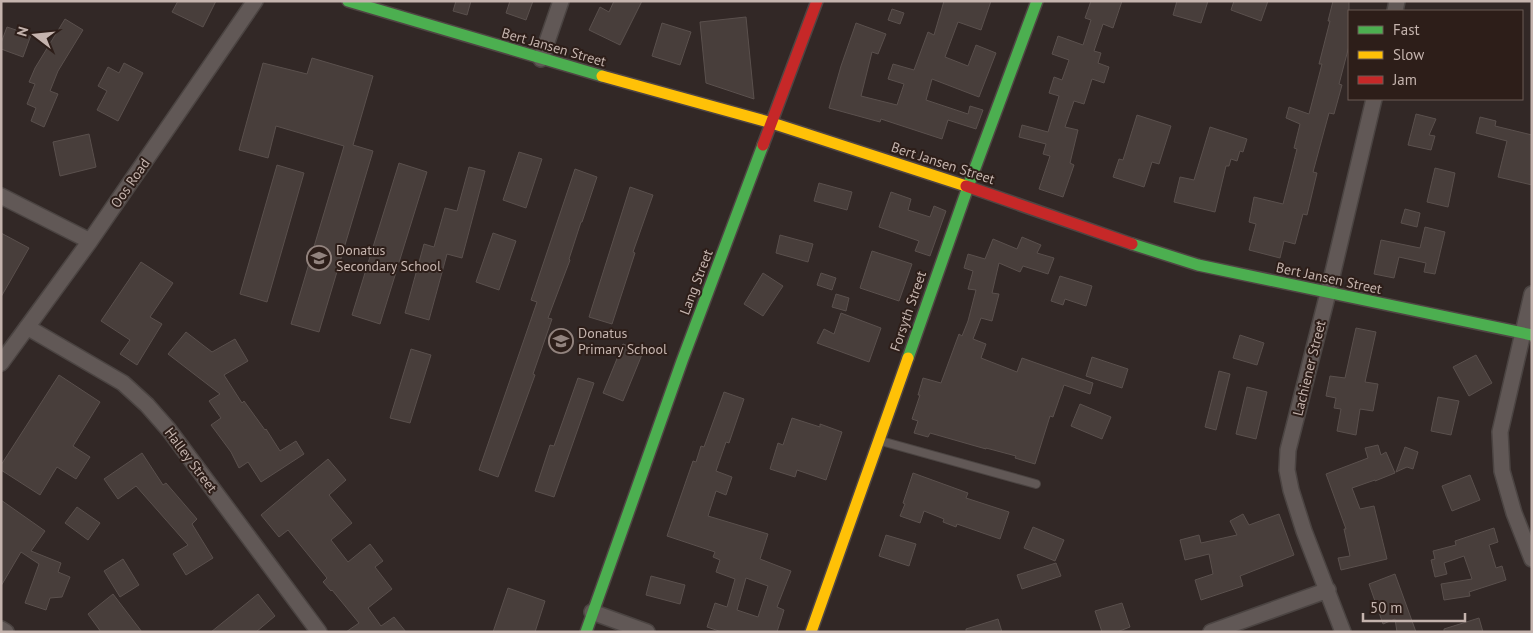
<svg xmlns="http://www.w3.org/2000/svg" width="1533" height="633" font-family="'PT Sans',sans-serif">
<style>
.building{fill:#483e3b;stroke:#5a504d;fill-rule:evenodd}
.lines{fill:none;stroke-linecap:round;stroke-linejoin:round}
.lane-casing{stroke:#4b4442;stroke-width:10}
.street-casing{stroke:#4b4442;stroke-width:18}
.fast-casing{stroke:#4f4543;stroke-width:14}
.slow-casing{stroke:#4f4543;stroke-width:14}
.jam-casing{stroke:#4f4543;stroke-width:14}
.lane{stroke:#615856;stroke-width:8}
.street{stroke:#615856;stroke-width:15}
.fast{stroke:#4caf50;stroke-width:11}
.slow{stroke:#ffc107;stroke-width:11}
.jam{stroke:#c62828;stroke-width:11}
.labels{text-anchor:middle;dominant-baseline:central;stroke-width:4;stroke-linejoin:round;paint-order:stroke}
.street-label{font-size:14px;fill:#c5b4ae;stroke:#2d1e19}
.poi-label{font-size:14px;fill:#c5b4ae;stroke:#2d1e19;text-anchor:start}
</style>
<rect width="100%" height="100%" fill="#322826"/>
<path class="building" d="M178,1H216L203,27L172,12Z
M456,1H471L467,15L453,11Z
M510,1H533L526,20L506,13Z
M614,1H642L620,45L589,30L600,7L609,12Z
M944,1H991L981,30L958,22L945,57L968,66L976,45L996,53L979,97L932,79L926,100L968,114L970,106L983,110L976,129L948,120L942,139L881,119L880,122L829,108L841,66L856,23L886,34L878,54L872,52L861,96L897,105L904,84L888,79L893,64L914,70L928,32L934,35Z
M1091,1H1122L1113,28L1103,24L1094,51L1101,53L1098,63L1109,67L1104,83L1092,79L1084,104L1074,101L1065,127L1078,130L1070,163L1074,165L1063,197L1039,189L1050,156L1043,154L1046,144L1019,137L1022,125L1048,132L1059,96L1049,93L1054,77L1062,80L1069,60L1052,54L1058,36L1083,45L1091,20L1085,18Z
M1177,1H1208L1201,23L1173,15Z
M1234,1H1268L1261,21L1231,10Z
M1333,1H1349V46L1339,84L1342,85L1334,114L1329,113L1313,172L1317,173L1307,215L1303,214L1295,244L1284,241L1280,258L1249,250L1256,224L1249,222L1254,197L1283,204L1297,149L1294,148L1300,124L1286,118L1289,107L1309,114L1322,64H1319L1330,21H1328Z
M892,9L904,13L900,24L888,20Z
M746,17L754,99L706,83L700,22Z
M65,19L83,30L58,71L50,91L58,94L44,127L31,121L36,108L27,104L35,84L29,82L35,68Z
M662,23L691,32L680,65L652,56Z
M7,27L31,35L23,57L1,49V43Z
M312,58L373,76L353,145L373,151L319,332L291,324L344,146L276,126L268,158L239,150L263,63L307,74Z
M124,63L143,73L118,121L97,110L107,91L98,86L108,67L119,73Z
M1416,114L1436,119L1429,135L1435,136L1431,150L1408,145Z
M1137,115L1171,126L1159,164L1152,162L1144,187L1113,177L1119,159L1123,160Z
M1480,117L1496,121L1495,126L1532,135V185L1498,177L1507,141L1476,133Z
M1210,127L1247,139L1243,152L1240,151L1237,161L1231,159L1229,166H1226L1215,212L1174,202L1180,177L1194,180Z
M89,134L96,167L60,176L53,142Z
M519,152L542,159L526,208L503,200Z
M399,163L427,172L380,324L352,315Z
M277,165L304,173L267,302L240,294Z
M469,167L485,171L462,258L447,254L429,320L405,313L424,244L434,247L445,208L457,211Z
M1435,168L1455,173L1448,207L1427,202Z
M575,169L597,177L582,222H581L569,259L570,260L548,318L552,319L533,374L535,375L498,477L479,470L537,302L531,300Z
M819,183L852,192L847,210L814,201Z
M630,187L653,195L633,252L635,253L612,324L589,317Z
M891,192L911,199L908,210L930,217L934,206L946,211L930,256L915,251L919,241L879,227Z
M1405,209L1420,213L1417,227L1401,223Z
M1425,227L1445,232L1435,274L1424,272L1426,263L1399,257L1394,278L1374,274L1381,240L1420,248Z
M1,233L29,248L1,297Z
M493,233L516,241L499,290L476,282Z
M780,235L813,244L808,262L776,253Z
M1022,237L1041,245L1037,253L1054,258L1048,274L1023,266L1020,272L999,263L992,293L999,294L992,321L981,318L973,339L986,344L981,358L1017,372L1022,358L1093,383L1090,394L1064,385L1053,417L1050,416L1035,464L1015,458L1016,456L986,448V449L930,433L928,437L914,433L918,421L912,419L920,395H918L923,378L941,383L959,334L962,336L968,321L976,290L968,289L973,271L964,268L968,254L985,259L993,239L1017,249Z
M872,251L912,264L899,301L860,288Z
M141,262L173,283L150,317L162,324L137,365L120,354L130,340L101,321Z
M763,273L783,286L763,316L744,304Z
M821,273L836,278L832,290L817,285Z
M1060,276L1092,286L1086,306L1065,299L1063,305L1051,301Z
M836,294L849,298L846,311L832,307Z
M841,313L881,328L869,362L817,343L824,329L834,334Z
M1356,328L1376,332L1365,382L1378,384L1373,411L1360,409L1356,435L1337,431L1341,409L1334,408L1336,398L1326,396L1330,376L1345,378Z
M186,332L212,352L235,339L248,361L224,375L242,403L244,401L265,430L266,429L280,451L296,441L304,454L261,482L248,462L239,468L231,452L211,425L221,418L209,401L220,394L168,354Z
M1240,335L1264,343L1257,365L1233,358Z
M623,344L643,352L623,401L603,393Z
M411,349L431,355L410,423L390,418Z
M1476,355L1492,383L1469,396L1453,367Z
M1092,357L1128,369L1122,388L1086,376Z
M1219,371L1230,374L1216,430L1205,427Z
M59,375L100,402L73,446L90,457L76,479L57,467L40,495L1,470V465Z
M578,378L594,383L554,497L535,491L550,445L554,446Z
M1247,387L1267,392L1256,439L1236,434Z
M724,392L744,399L729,443L726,442L716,471L732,477L726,495L716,491L708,516L768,534L760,559L791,571L777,607L784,610L777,632H722L707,627L715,603L727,607L735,579L716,572L720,560L713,557L715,552L667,536L693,461L696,462L701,446L704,447ZM746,578L768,586L758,617L737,610Z
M1438,397L1459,401L1451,435L1431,431Z
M1080,404L1111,417L1102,439L1071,426Z
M792,418L820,427V424L842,432L826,480L797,470L795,477L770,469L778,443L783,445Z
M1378,445L1381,455L1386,452L1395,473L1375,481V480L1352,488L1360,509L1374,506L1387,559L1341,570L1338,558L1350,556L1344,529H1346L1326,474L1368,458L1365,448Z
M1405,447L1418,452L1413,469L1407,467L1396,472Z
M142,453L163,485L166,483L197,519L192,524L213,558L186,575L173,554L188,545L136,486L118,499L104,479Z
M328,459L346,480L329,495L352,523L331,540L348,562L370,544L383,561L375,567L392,589L368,608L381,626L394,617L406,632H346L359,623L332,590L331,591L323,582L327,578L288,530L279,537L261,515Z
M913,473L968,493L966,498L1009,512L1000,539L957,524L956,527L943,522L944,519L924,511L920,523L900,516L905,504L903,503Z
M1470,475L1480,500L1452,511L1442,486Z
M1,500L45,531L31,551L61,563L58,572L70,577L62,597L50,598L46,610L25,603L39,564L21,552L1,586Z
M77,507L100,523L88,540L65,523Z
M1243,514L1249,525L1279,514L1294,555L1240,576L1243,586L1201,600L1195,580L1213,574L1209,554L1185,560L1180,540L1199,535L1201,543L1237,535L1230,521Z
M1033,527L1064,540L1055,561L1024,548Z
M1494,528L1498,542L1489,545L1496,568L1502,566L1506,580L1469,592L1470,596L1444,600L1441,584L1472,579L1464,556L1444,563L1447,574L1435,577L1431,560L1435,559L1433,551L1456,545L1455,541Z
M886,535L916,544L909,566L879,556Z
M123,559L139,585L120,597L104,571Z
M1056,563L1061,576L1022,589L1017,575Z
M1395,574L1416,632H1397L1395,619L1383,624L1369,584Z
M651,576L685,585L680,604L646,595Z
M508,588L545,601L535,632H493Z
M113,594L142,632H101L88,614Z
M258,594L275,616L256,632H211Z
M1122,603L1130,627L1117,632H1102L1095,611Z
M1479,618L1483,632H1444V629Z
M998,619L1002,632H966V629Z"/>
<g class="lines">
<defs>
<path id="lane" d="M881,441L1036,484"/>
<path id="street" d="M1395,11L1397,1
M541,59L561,1
M1,196L90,241
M1532,294L1500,432L1502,471L1514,513L1532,559
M27,327L123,383L147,405L169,430L319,632
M1,363L90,241L255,1
M592,612L647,632
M1,629L6,632
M1211,632L1328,590
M1343,632L1304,531L1291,490L1287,470L1288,450L1328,293L1374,99"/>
<path id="fast" d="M348,1L602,76
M1132,244L1198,265L1532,335
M908,358L968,187L1037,1
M586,632L682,361L763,145"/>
<path id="slow" d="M602,76L772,123L966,186
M811,632L908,358"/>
<path id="jam" d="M763,145L817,1
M966,186L1132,244"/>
</defs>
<use href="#lane" class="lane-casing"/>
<use href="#street" class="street-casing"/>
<use href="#fast" class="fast-casing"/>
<use href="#slow" class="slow-casing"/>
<use href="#jam" class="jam-casing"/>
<use href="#lane" class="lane"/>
<use href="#street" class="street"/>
<use href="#fast" class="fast"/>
<use href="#slow" class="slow"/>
<use href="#jam" class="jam"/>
</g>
<defs>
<symbol id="school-ring" viewBox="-11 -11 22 22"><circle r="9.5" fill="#2d1e19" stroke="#92837e" stroke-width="1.5"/><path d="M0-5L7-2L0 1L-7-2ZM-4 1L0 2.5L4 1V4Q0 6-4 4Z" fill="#92837e"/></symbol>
</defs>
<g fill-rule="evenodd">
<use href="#school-ring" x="305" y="244" width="28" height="28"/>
<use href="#school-ring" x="547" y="327" width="28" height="28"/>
</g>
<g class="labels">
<g class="street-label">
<text transform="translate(554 47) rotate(16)">Bert Jansen Street</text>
<text transform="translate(943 163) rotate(18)">Bert Jansen Street</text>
<text transform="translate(130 183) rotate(-55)">Oos Road</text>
<text transform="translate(1329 278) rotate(12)">Bert Jansen Street</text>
<text transform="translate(696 282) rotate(-69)">Lang Street</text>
<text transform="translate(908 311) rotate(-71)">Forsyth Street</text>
<text transform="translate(1309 368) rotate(-76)">Lachiener Street</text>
<text transform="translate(191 460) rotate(53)">Halley Street</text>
</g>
<g class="poi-label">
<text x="336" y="250">Donatus<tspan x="336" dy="16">Secondary School</tspan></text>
<text x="578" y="333">Donatus<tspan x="578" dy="16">Primary School</tspan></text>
</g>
</g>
<rect width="1533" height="633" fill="none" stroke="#c5b4ae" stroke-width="5"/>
<rect x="1348" y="10" width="175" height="90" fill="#2d1e19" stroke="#6a5a55"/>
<rect x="1358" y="26" width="25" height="8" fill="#4caf50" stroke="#6a5a55"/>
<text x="1393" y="35" font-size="15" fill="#c5b4ae">Fast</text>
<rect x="1358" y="51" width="25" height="8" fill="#ffc107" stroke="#6a5a55"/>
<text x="1393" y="60" font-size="15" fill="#c5b4ae">Slow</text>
<rect x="1358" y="76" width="25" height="8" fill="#c62828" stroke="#6a5a55"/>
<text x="1393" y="85" font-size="15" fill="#c5b4ae">Jam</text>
<g transform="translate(35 35) rotate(286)" stroke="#2d1e19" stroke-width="4" paint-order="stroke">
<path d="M0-4L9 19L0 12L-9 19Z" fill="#c5b4ae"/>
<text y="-8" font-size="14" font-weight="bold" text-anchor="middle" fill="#c5b4ae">N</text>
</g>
<path d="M1363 613v8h102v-8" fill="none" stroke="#c5b4ae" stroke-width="2.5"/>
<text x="1370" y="613" font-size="15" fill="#c5b4ae" stroke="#2d1e19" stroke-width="4" paint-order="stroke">50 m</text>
</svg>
